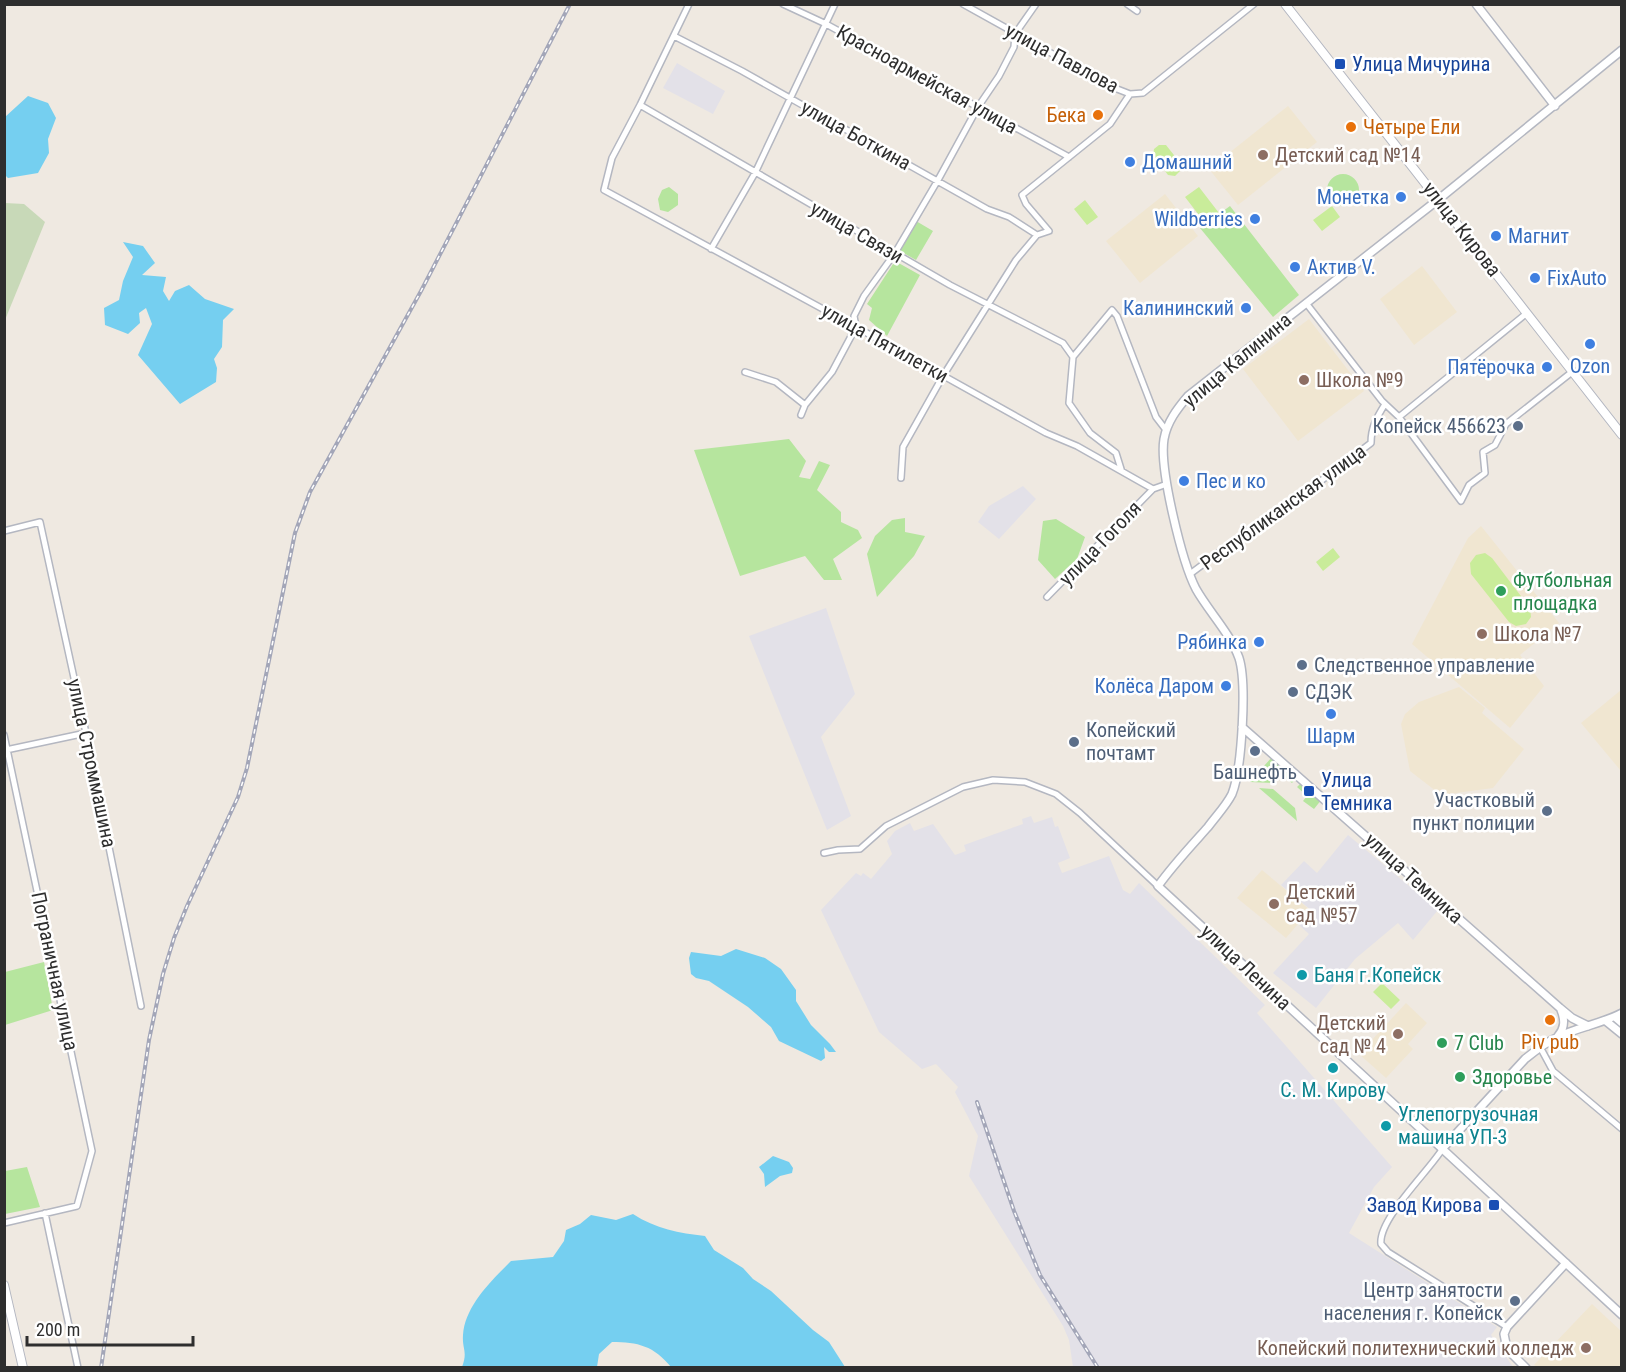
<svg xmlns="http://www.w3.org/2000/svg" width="1626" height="1372" font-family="'Roboto Condensed',sans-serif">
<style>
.industrial{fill:#e3e1e8}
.education{fill:#f0e6d1}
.green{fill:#b6e59e}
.cemetery{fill:#c8d9b8}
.pitch{fill:#c9ec9a}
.water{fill:#75cff0}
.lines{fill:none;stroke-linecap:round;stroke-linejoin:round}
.minor-casing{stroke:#b4b7c1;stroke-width:8}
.tertiary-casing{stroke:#b4b7c1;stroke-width:10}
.secondary-casing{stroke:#b4b7c1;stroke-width:10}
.minor{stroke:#fff;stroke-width:5}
.tertiary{stroke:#fff;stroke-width:7}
.secondary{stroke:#fff;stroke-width:8}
.rail-casing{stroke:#a3a6b8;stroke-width:4}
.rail{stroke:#fff;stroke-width:1.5;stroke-dasharray:4.5;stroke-linecap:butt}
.transit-dot{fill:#1a4fb4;stroke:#fff;stroke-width:2}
.food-dot{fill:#e8710a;stroke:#fff;stroke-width:2}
.education-dot{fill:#8d6e63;stroke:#fff;stroke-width:2}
.shop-dot{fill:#3f7fe0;stroke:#fff;stroke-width:2}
.service-dot{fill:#5c6f8a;stroke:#fff;stroke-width:2}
.leisure-dot{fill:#2e9e5b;stroke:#fff;stroke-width:2}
.culture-dot{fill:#0f9aa8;stroke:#fff;stroke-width:2}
.labels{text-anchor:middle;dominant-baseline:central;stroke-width:5;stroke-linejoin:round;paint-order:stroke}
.street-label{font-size:20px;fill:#2e2e2e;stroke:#fff}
.transit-label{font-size:20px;fill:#164399;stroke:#fff;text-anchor:start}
.food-label{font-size:20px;fill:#c56008;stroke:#fff;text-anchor:end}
.education-label{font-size:20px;fill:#785e54;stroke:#fff;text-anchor:start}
.shop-label{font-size:20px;fill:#366cbe;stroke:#fff;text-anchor:end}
.service-label{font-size:20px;fill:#4e5e75;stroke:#fff;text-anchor:end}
.leisure-label{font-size:20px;fill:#27864d;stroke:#fff;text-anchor:start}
.culture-label{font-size:20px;fill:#0d838f;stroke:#fff;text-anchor:start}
</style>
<rect width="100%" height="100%" fill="#efe9e1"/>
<path class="industrial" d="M677,63L725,91L713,114L663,88Z
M1023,486L1036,499L999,539L978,522L989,506Z
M826,608L855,694L821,737L851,816L827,830L749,636Z
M1031,816L1034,823L1052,817L1055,827L1058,826L1070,858L1058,863L1062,873L1109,856L1123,890L1130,894L1139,883L1265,1005L1257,1013L1392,1167L1374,1187L1349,1233L1497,1327L1491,1335L1513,1367H1073L1069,1340L1063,1326L969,1176L978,1136L955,1092L958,1087L936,1064L922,1069L879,1032L821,910L856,873L861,876L863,873L871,879L892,854L887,841L895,831L910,823L914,831L933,824L955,855L966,851L964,845L1023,824L1022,819Z
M1348,835L1438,910L1413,940L1398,923L1355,959L1316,1008L1273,973L1309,934L1299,925L1312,911L1281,885L1304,861L1317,873Z"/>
<path class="education" d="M1288,106L1317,142L1238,205L1209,169Z
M1165,194L1198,236L1140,283L1106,241Z
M1422,266L1457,312L1414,345L1380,299Z
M1309,319L1364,391L1298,441L1243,369Z
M1481,526L1559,623L1520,655L1544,686L1510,728L1412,644L1468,538Z
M1459,687L1485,708L1482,713L1524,749L1493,788L1441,795L1410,771L1401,724L1405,714L1419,702Z
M1621,690L1622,771H1621L1581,723Z
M1262,870L1310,910L1286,938L1237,898Z
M1406,1003L1427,1023L1408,1044L1413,1049L1386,1078L1359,1054Z
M1592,1304L1621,1331V1367H1537L1534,1365Z"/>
<path class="green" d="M1327 190a16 16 0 1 1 32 0a16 16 0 1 1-32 0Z
M669,187L678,194V205L668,212L660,210L658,199L662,190Z
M1230,206L1299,295L1273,317L1200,228Z
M916,221L933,231L916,260L900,251Z
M895,261L920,275L887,336L869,320L872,308L867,304Z
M789,439L806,461L799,477L810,479L819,461L830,465L817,490L841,512V522L858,530L862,538L833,559L842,580H824L805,556L740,576L694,450Z
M905,518V532L925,536L914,556L877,597L867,554L875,536L892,520Z
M1056,519L1085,537L1077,559L1055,579L1038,560L1043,521Z
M1272,757L1296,778L1292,783L1280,773L1276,777L1264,766Z
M1260,769L1274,781L1272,783L1250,782Z
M1302,782L1322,799L1314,809L1303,801L1307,796L1297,787Z
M1259,788L1273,789L1295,808L1297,821Z
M44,962L53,1010L5,1025V972Z
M27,1167L40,1207L5,1214V1171Z"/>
<path class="cemetery" d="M5,203L24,204L45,222L5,320Z"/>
<path class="pitch" d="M1159,145H1166L1181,164L1180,171L1175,176L1168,175L1153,155L1154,149Z
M1199,187L1219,213L1205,223L1185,197Z
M1085,200L1098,217L1087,225L1074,209Z
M1332,206L1340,217L1322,231L1313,220Z
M1333,548L1340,557L1323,571L1316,562Z
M1485,553L1492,558L1530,608L1531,617L1526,624L1516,626L1509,622L1471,574L1470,563L1476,555Z
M1382,983L1400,1000L1391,1009L1373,992Z"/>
<path class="water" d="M28,96L48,103L56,118L48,139L49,153L38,173L8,178L5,175V117Z
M123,242L143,246L155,263L142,275L166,277L163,291L169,301L175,291L189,285L205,299L234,309L223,320L222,347L214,359L217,368L216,382L180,404L138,355L152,324L146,308L139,313L140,323L128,334L105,325L104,308L119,300L123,281L133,257Z
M736,949L765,958L781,969L796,990V1001L811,1025L830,1044L836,1052H829L824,1047L825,1058L821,1061L779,1041L771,1027L748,1007L709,981L696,978L691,974L689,958L691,952L721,956Z
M773,1156L789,1162L793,1168L792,1173L780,1176L765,1187L764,1174L759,1167Z
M633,1214C656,1229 679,1233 705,1236L714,1250L743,1268L753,1279L771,1291L813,1330L829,1342L845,1367H671C654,1346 638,1342 612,1342L599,1354L597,1367H462C468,1351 462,1350 463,1335C465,1306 491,1281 511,1261L553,1257L564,1241L566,1230L580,1224L591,1215L616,1220Z"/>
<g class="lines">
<defs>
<path id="minor" d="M689,4L640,105L612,158L604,190L856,327L1046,433L1077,446L1153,489L1167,484
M783,4L826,24L1069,157
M963,4L1112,87L1130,94
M1127,4L1137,11
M674,36L742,71L987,209L1009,217L1037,235
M640,105L950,285L1063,343L1073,357
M711,249L755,173L835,4
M1306,303L1382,401L1399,417L1461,501L1469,485L1485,473L1483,452L1495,445L1506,424L1572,372
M745,372L776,382L805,405
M801,415L805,405L832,372L856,327L854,316L864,296L895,253L938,180L978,107L999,76L1014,47L1015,34L1036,4
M1399,417L1527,313
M1121,469L1116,453L1090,433L1069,403L1073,357L1112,310L1117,316L1156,417L1166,430
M901,478L903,447L943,376L1016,260L1037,235L1049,231L1026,204L1022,195L1110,124L1130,94L1143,93L1254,4
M4,531L40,522L86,733L141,1006
M1190,574L1264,519L1285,508L1371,443C1371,427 1377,417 1385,404
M1047,597L1153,489
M4,735L92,1151L77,1206L4,1223
M6,750L86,733
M824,853L838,850L860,849L886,826L963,787L993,780L1025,782L1056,794L1080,813L1158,886
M1540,1047L1553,1071L1622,1129
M1443,1148C1430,1170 1378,1219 1381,1244L1388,1252L1507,1327
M45,1213L78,1368"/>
<path id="tertiary" d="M1476,4L1555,106
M1622,50L1439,199L1188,396C1177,409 1167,422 1164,439C1159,468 1182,562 1196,589C1209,612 1230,633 1239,658C1247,683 1242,769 1232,794C1226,806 1216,816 1208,827C1191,846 1173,865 1158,886L1622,1315
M1242,727L1560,1008L1572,1018L1588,1026
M1615,1017L1622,1023
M1606,1021L1622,1034
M1558,1036C1565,1028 1565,1020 1561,1010
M1443,1148L1525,1059C1535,1051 1546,1042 1558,1037C1578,1027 1601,1024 1622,1013
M1526,1368L1507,1349L1504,1334L1507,1327L1566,1263"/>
<path id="secondary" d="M1285,4L1622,435
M4,1285L23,1368"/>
</defs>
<use href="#minor" class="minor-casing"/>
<use href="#tertiary" class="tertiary-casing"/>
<use href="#secondary" class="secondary-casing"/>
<use href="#minor" class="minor"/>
<use href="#tertiary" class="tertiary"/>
<use href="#secondary" class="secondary"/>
<defs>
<path id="rail" d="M977,1102L1014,1211L1040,1275L1098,1368
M101,1368L149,1040L163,974L174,938L187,906L238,797L247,768L295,533L310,492L421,291L570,4"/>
</defs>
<use href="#rail" class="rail-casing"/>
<use href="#rail" class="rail"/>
</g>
<g class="transit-dot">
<rect x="1334" y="58" width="12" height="12" rx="3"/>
<rect x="1303" y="785" width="12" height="12" rx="3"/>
<rect x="1488" y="1199" width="12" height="12" rx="3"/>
</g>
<g class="food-dot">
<circle cx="1098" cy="115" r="6"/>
<circle cx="1351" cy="127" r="6"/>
<circle cx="1550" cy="1020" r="6"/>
</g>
<g class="education-dot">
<circle cx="1263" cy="155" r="6"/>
<circle cx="1304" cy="380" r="6"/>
<circle cx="1482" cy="634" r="6"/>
<circle cx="1274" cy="904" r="6"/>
<circle cx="1398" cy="1034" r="6"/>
<circle cx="1586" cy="1348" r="6"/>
</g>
<g class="shop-dot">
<circle cx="1130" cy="162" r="6"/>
<circle cx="1401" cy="197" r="6"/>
<circle cx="1255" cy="219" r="6"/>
<circle cx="1496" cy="236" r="6"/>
<circle cx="1295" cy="267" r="6"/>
<circle cx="1535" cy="278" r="6"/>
<circle cx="1246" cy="308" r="6"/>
<circle cx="1590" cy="344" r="6"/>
<circle cx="1547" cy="367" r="6"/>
<circle cx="1184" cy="481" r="6"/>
<circle cx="1259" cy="642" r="6"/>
<circle cx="1226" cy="686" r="6"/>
<circle cx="1331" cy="714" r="6"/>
</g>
<g class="service-dot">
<circle cx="1518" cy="426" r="6"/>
<circle cx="1302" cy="665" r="6"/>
<circle cx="1293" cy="692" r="6"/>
<circle cx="1074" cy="742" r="6"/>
<circle cx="1255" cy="751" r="6"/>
<circle cx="1547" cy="811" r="6"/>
<circle cx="1515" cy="1301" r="6"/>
</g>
<g class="leisure-dot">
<circle cx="1501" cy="591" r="6"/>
<circle cx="1442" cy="1043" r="6"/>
<circle cx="1460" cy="1077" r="6"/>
</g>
<g class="culture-dot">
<circle cx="1302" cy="975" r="6"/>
<circle cx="1333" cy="1068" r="6"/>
<circle cx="1386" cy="1126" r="6"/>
</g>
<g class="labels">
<g class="street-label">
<text transform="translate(1062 58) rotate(28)">улица Павлова</text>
<text transform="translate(927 79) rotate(29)">Красноармейская улица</text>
<text transform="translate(856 135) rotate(29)">улица Боткина</text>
<text transform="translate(1462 229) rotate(52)">улица Кирова</text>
<text transform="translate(857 232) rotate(30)">улица Связи</text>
<text transform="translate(885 343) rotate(29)">улица Пятилетки</text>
<text transform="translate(1237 360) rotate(-40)">улица Калинина</text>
<text transform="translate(1283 507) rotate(-36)">Республиканская улица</text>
<text transform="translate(1100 543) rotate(-46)">улица Гоголя</text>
<text transform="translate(92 763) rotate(78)">улица Строммашина</text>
<text transform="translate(1414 878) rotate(42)">улица Темника</text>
<text transform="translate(1246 967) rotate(43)">улица Ленина</text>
<text transform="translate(55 971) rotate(78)">Пограничная улица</text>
</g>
<g class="transit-label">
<text x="1352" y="64">Улица Мичурина</text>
<text x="1321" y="780">Улица<tspan x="1321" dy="23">Темника</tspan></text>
<text x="1482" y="1205" text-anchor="end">Завод Кирова</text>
</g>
<g class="food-label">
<text x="1086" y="115">Бека</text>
<text x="1363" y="127" text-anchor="start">Четыре Ели</text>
<text x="1550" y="1042" text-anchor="middle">Piv pub</text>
</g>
<g class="education-label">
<text x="1275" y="155">Детский сад №14</text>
<text x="1316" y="380">Школа №9</text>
<text x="1494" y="634">Школа №7</text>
<text x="1286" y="892">Детский<tspan x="1286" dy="23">сад №57</tspan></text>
<text x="1386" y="1023" text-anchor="end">Детский<tspan x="1386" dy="23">сад № 4</tspan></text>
<text x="1574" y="1348" text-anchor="end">Копейский политехнический колледж</text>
</g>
<g class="shop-label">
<text x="1142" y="162" text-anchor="start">Домашний</text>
<text x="1389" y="197">Монетка</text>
<text x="1243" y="219">Wildberries</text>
<text x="1508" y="236" text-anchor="start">Магнит</text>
<text x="1307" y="267" text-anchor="start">Актив V.</text>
<text x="1547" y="278" text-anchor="start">FixAuto</text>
<text x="1234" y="308">Калининский</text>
<text x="1590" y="366" text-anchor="middle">Ozon</text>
<text x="1535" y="367">Пятёрочка</text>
<text x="1196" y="481" text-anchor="start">Пес и ко</text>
<text x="1247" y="642">Рябинка</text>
<text x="1214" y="686">Колёса Даром</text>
<text x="1331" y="736" text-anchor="middle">Шарм</text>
</g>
<g class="service-label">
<text x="1506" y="426">Копейск 456623</text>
<text x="1314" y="665" text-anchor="start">Следственное управление</text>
<text x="1305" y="692" text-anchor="start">СДЭК</text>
<text x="1086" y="730" text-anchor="start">Копейский<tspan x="1086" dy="23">почтамт</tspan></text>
<text x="1255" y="772" text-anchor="middle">Башнефть</text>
<text x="1535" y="800">Участковый<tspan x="1535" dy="23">пункт полиции</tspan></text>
<text x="1503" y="1290">Центр занятости<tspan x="1503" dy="23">населения г. Копейск</tspan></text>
</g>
<g class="leisure-label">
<text x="1513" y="580">Футбольная<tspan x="1513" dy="23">площадка</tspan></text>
<text x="1454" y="1043">7 Club</text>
<text x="1472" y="1077">Здоровье</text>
</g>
<g class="culture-label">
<text x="1314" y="975">Баня г.Копейск</text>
<text x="1333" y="1090" text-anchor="middle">С. М. Кирову</text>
<text x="1398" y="1114">Углепогрузочная<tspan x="1398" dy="23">машина УП-3</tspan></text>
</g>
</g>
<rect width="1626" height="1372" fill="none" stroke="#2e2e2e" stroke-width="12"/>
<path d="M27 1336v9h166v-9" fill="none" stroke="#2e2e2e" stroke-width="3"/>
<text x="36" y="1336" font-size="18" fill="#2e2e2e" stroke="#ffffff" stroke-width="4.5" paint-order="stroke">200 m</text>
</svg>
